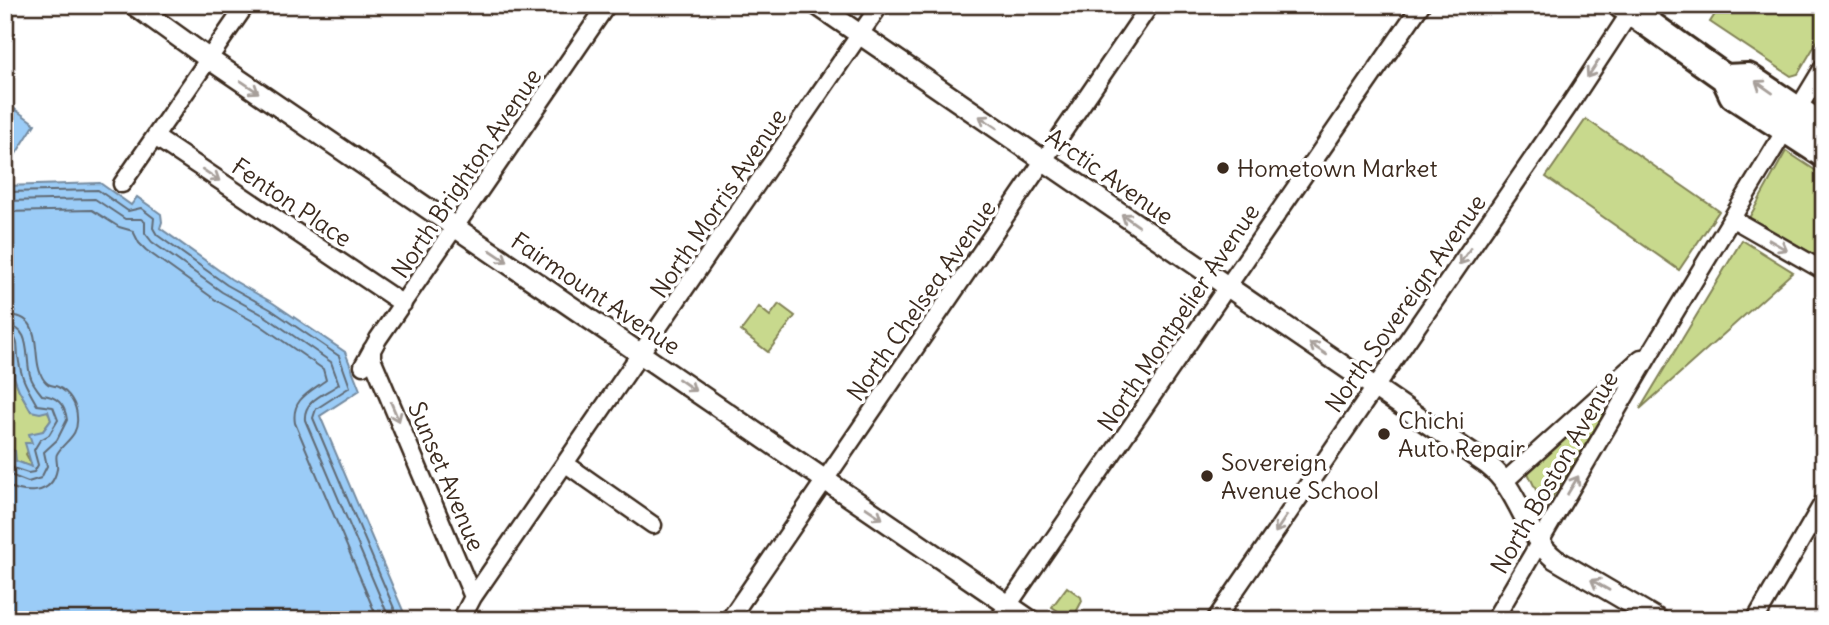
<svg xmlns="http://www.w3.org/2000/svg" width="1829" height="625" font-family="Delius,sans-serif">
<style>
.green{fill:#c8d98d;stroke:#828256;stroke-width:2}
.water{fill:#9bccf7;stroke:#758ba0;stroke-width:2}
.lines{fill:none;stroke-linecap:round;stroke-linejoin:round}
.shore{stroke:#616b75;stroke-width:2}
.minor-casing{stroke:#3b2a1e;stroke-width:21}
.tertiary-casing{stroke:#3b2a1e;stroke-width:24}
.trunk-casing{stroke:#3b2a1e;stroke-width:32}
.minor{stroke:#fff;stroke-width:16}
.tertiary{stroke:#fff;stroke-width:19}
.trunk{stroke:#fff;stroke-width:26}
.oneway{stroke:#a79f9a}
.poi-dot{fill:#3b2a1e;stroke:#fff;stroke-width:2.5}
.labels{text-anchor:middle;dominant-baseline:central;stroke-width:7;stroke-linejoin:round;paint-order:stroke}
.poi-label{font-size:24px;fill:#3b2a1e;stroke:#fff;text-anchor:start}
.street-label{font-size:24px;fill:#3b2a1e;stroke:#fff}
</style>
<rect width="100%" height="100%" fill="#fff"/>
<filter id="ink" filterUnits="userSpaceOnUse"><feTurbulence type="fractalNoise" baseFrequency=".0143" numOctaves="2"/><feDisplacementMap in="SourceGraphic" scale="14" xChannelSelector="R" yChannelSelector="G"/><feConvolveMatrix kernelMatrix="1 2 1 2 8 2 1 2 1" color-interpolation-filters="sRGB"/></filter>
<g filter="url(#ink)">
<path class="green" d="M1721,5H1824V30L1798,74L1791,76L1710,22Z
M1586,119L1719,211L1679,270L1546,177Z
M1786,151L1824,176V260L1749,218Z
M1742,240L1793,272L1640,409Z
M779,304L795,316L768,352L741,331L759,307L770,316Z
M10,339L14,377L19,390L31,411H48L51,420L26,454L33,467L15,461V451L5,448V343Z
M1600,408L1606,410L1602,418L1545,509L1527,471Z
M1067,587L1081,597L1082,601L1072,620L1052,607Z"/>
<path class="water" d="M5,102L35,124L5,171Z
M100,183L131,205L137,197L161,214L162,222L160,228L231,279L273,303L345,352L360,390L320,416L407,620H5V448L15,451L16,461L32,467L25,443H32L29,434L43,431L51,420L48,411L40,413L31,411L19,390L14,377L10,340L5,343V186Z"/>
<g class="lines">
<path class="shore" d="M5,192L98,190L128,211L141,208L154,218L153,228L157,235L227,285L270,309L339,356L350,387L316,409L313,418L399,620
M5,201L95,199L125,219H141L145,222V233L152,242L222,292L265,316L331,362L339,384C326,394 303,400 305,420L390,620
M5,212L92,210L119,227L133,231L139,243L146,250L217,301L260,325L323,369L326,380C310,392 291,399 295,423L378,620
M5,315C49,314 28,358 44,380C48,386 52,385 58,387C69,392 77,405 77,417C79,437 64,441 57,454C55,457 58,465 57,469C52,497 24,494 5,485
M5,326C32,325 25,357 30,375C32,383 37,389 42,395C57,396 65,404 67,420L57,440L44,452L47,466L41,478L28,482L5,473
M5,335H12C19,341 17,348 18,356C21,378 26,386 37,405L53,407L58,420L49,435L40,440L34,450L38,465L34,472L28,473L13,468L5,455"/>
<defs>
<path id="minor" d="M155,137L403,304
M122,184L246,5
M1733,219L1824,271
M372,349V358L473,597
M363,366L378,339L607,5
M566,464L653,525
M1505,481L1641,358
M461,620L473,597L880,5
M729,620L1150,5
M998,620L1421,5
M1215,620L1568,107L1635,5
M1494,620L1654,347L1824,66
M1755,620L1824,501"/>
<path id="tertiary" d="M134,5L209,59L1030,620
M817,5L1488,465C1520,490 1524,534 1555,559L1659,620"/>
<path id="trunk" d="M1622,5L1725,78L1748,77L1824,128
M1725,78L1733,95L1824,154"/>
</defs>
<use href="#minor" class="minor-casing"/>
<use href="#tertiary" class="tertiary-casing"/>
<use href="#trunk" class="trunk-casing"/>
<use href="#minor" class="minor"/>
<use href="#tertiary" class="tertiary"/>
<use href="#trunk" class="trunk"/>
</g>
<defs><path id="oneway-shaft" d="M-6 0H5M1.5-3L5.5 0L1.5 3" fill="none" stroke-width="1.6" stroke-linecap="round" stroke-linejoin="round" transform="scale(1.75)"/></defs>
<g class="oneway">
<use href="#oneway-shaft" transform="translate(1593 69) rotate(124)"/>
<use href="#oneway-shaft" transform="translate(250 87) rotate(34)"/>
<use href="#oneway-shaft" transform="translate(1764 87) rotate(-145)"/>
<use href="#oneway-shaft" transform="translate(988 122) rotate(-146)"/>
<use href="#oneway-shaft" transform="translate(211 175) rotate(34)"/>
<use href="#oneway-shaft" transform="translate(1130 220) rotate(-145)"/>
<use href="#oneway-shaft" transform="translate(1778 245) rotate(30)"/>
<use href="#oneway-shaft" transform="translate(499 256) rotate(34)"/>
<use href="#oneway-shaft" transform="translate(1465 256) rotate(125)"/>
<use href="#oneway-shaft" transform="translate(1318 349) rotate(-146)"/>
<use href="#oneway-shaft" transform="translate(687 385) rotate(35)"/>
<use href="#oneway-shaft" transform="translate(395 412) rotate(67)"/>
<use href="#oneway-shaft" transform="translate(1573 485) rotate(-59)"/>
<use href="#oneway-shaft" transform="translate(874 513) rotate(34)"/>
<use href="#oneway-shaft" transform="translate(1281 524) rotate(124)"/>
<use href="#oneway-shaft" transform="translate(1600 585) rotate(-150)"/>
</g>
</g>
<g class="poi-dot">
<circle cx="1223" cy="168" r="7"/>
<circle cx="1384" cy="434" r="7"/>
<circle cx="1207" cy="476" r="7"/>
</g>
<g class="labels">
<g class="poi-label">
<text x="1237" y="168">Hometown Market</text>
<text x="1398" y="420">Chichi<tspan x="1398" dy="28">Auto Repair</tspan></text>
<text x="1221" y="462">Sovereign<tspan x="1221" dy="28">Avenue School</tspan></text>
</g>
<g class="street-label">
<text transform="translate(466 173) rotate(-56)">North Brighton Avenue</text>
<text transform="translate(1110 176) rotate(35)">Arctic Avenue</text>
<text transform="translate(292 202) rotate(34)">Fenton Place</text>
<text transform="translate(718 203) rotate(-56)">North Morris Avenue</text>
<text transform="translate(596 293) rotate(34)">Fairmount Avenue</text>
<text transform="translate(921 300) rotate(-55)">North Chelsea Avenue</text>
<text transform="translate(1405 303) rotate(-55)">North Sovereign Avenue</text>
<text transform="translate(1178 317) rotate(-56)">North Montpelier Avenue</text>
<text transform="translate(1554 472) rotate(-60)">North Boston Avenue</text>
<text transform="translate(447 476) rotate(67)">Sunset Avenue</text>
</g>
</g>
<rect width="1829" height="625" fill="none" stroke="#fff" stroke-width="28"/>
<rect x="14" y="14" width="1801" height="597" fill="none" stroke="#3b2a1e" stroke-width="2.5" filter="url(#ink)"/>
</svg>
